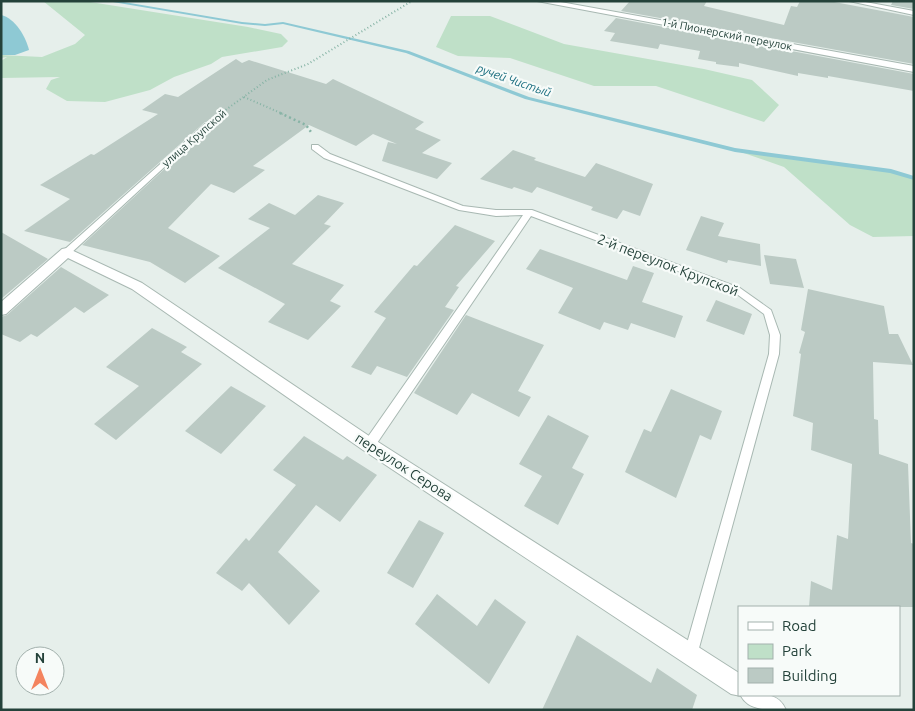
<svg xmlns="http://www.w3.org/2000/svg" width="915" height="711" font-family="Ubuntu,sans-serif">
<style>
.green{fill:#bfe0c8}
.water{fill:#8ec9d4}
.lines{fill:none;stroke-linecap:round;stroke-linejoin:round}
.stream{fill:#8ec9d4;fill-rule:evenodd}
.building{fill:#bbcac4}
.service-casing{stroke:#a8b8b2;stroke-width:2}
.minor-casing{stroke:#a8b8b2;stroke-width:2}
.path-far1{stroke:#86b3a5;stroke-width:2;stroke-dasharray:1 2.5;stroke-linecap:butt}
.path{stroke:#86b3a5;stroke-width:2.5;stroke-dasharray:2 3;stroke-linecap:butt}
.service{fill:#fff;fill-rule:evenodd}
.minor{fill:#fff;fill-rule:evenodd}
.labels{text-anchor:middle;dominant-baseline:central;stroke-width:4.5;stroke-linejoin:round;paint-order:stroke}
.far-street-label{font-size:11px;fill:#24423a;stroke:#f7fbf9}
.far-water-label{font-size:12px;font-style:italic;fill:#1c6f80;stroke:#f7fbf9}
.street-label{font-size:14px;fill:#24423a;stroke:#f7fbf9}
</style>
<rect width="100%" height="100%" fill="#e6efeb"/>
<path class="green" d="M43,1H84L248,27L281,34L288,41L282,47L222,57L211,64L174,77L150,90L105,102L67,101L46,89L51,80L60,77L1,78V61L7,57L1,58V55L42,57L75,44L85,35Z
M451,16H490L564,44L704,69L752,80L779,105L764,122L656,86H594L510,58L458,56L436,47Z
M735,150L891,171L914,178V236L873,237L850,225L784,167Z"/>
<path class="water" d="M1,15C15,18 26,37 29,50L15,55H1Z"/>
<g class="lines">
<path class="stream" d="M107,1H118L242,22L265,24L283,22L409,51L529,97L735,148L891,169L914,176V180L890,173L735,152L525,99L406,53L283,24L265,26L242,24Z"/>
</g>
<path class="building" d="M630,1H707L704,6L784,25L791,6L797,7L800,1H829L914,17V64L621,11Z
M893,1H914V9L891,5Z
M616,18L914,74V91L828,76V78L798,73V76L739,63V67L716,64V62L698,59L700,51L660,44L658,49L610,41L615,33L604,31Z
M236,59L242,63L249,60L326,84L333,79L424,122L415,129L441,140L422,153L452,163L437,179L382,161L388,142L397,144L373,134L356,146L309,125L253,166L265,170L234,193L211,184L168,228L220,256L185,283L150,262L82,245L211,126L212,124L205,122L70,242L24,231L70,199L40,185L91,154L94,155L158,114L142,110L165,94L178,97Z
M513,150L536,158L534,160L585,177L596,163L653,184L640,216L623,210L617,219L591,210L593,207L537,187L532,193L514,187L512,189L480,179Z
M318,195L344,203L324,224L331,226L292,264L344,285L330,301L341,306L308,340L268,322L285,304L218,268L270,228L248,219L269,203L295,215Z
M701,216L724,223L718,236L760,244L761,266L728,260L727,263L686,250Z
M455,225L495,241L456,286L459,287L445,307L454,310L407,377L377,366L371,375L351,367L386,318L374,312L414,265L417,266Z
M1,232L48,259L1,299Z
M540,249L627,280L633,266L654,273L642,302L683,316L675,338L631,323L628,330L604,322L600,330L558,313L573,288L526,269Z
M764,255L796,259L804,288L770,284Z
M61,267L109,295L84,313L75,307L37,337L31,334L20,342L1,334V317L7,315Z
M808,289L884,306L889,334H898L913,365L873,362L874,419L878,420L879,454L908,464L911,543L914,544V607H809L811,581L832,590L837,535L848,539L852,464L811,450L813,423L793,416L801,354L799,353L805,332L801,330Z
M716,300L752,314L744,335L706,321Z
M466,315L544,345L518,391L531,397L519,417L472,393L457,415L414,393Z
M152,328L187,347L181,352L202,364L116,440L94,424L139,386L106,367Z
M231,386L266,406L221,454L185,431Z
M671,389L722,411L711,440L700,435L676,498L625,472L644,429L651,432Z
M548,415L589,436L572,468L584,474L558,525L524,506L542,476L519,464Z
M304,436L343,460L347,456L377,475L340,522L316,505L278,552L320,591L289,625L249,583L242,591L216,573L246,538L249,541L296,485L273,470Z
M419,520L444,533L413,588L387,573Z
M437,594L477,626L495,599L526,622L489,684L415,624Z
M577,635L651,683L657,668L697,695L692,710H542Z"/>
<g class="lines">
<defs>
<path id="service" d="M849,1H860L914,11V15Z
M205,124L210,125L70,254H64L63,252L64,250Z
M312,145H318L330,154L463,206L496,210H532L740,288L771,310L780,335L779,354L696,659L691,661L686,659L684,654L769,354L770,335L764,314L734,292L531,216L373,449L369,450L365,449L363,445L365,441L523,215L496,216L459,210L324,158L312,149Z"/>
<path id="minor" d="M537,1H555L914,66V72Z
M67,248L142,283L375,440L739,673V695C757,695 778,690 786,710C769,710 749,711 741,696L731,694L363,450L132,289L68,258L6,314L1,315V302L62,249Z"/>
</defs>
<use href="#service" class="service-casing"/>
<use href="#minor" class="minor-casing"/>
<path class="path-far1" d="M244,97L283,114
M220,114L267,80L308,64L412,1"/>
<path class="path" d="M280,113L306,125L311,132
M219,115L221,113"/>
<use href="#service" class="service"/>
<use href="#minor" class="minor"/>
</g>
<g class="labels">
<g class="far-street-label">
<text transform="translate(727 34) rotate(11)">1-й Пионерский переулок</text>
<text transform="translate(194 138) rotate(-41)">улица Крупской</text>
</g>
<g class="far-water-label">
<text transform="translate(514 80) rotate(19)">ручей Чистый</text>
</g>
<g class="street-label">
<text transform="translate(668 265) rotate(21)">2-й переулок Крупской</text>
<text transform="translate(404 467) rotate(33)">переулок Серова</text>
</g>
</g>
<rect width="915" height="711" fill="none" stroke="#24423a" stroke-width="5"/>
<rect x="738" y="606" width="162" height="90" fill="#f7fbf9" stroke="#a3b1ad"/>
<rect x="748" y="622" width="25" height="8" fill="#ffffff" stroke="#a3b1ad"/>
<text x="782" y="631" font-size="15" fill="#24423a">Road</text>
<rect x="748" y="644" width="25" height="15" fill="#bfe0c8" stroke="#a3b1ad"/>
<text x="782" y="656" font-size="15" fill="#24423a">Park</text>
<rect x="748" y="668" width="25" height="15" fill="#bbcac4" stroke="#a3b1ad"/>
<text x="782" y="681" font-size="15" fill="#24423a">Building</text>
<g transform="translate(40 671)"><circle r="24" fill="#f7fbf9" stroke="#a3b1ad"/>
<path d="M0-4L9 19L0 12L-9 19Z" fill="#f4845f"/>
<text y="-8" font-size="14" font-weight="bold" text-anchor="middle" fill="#24423a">N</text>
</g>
</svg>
